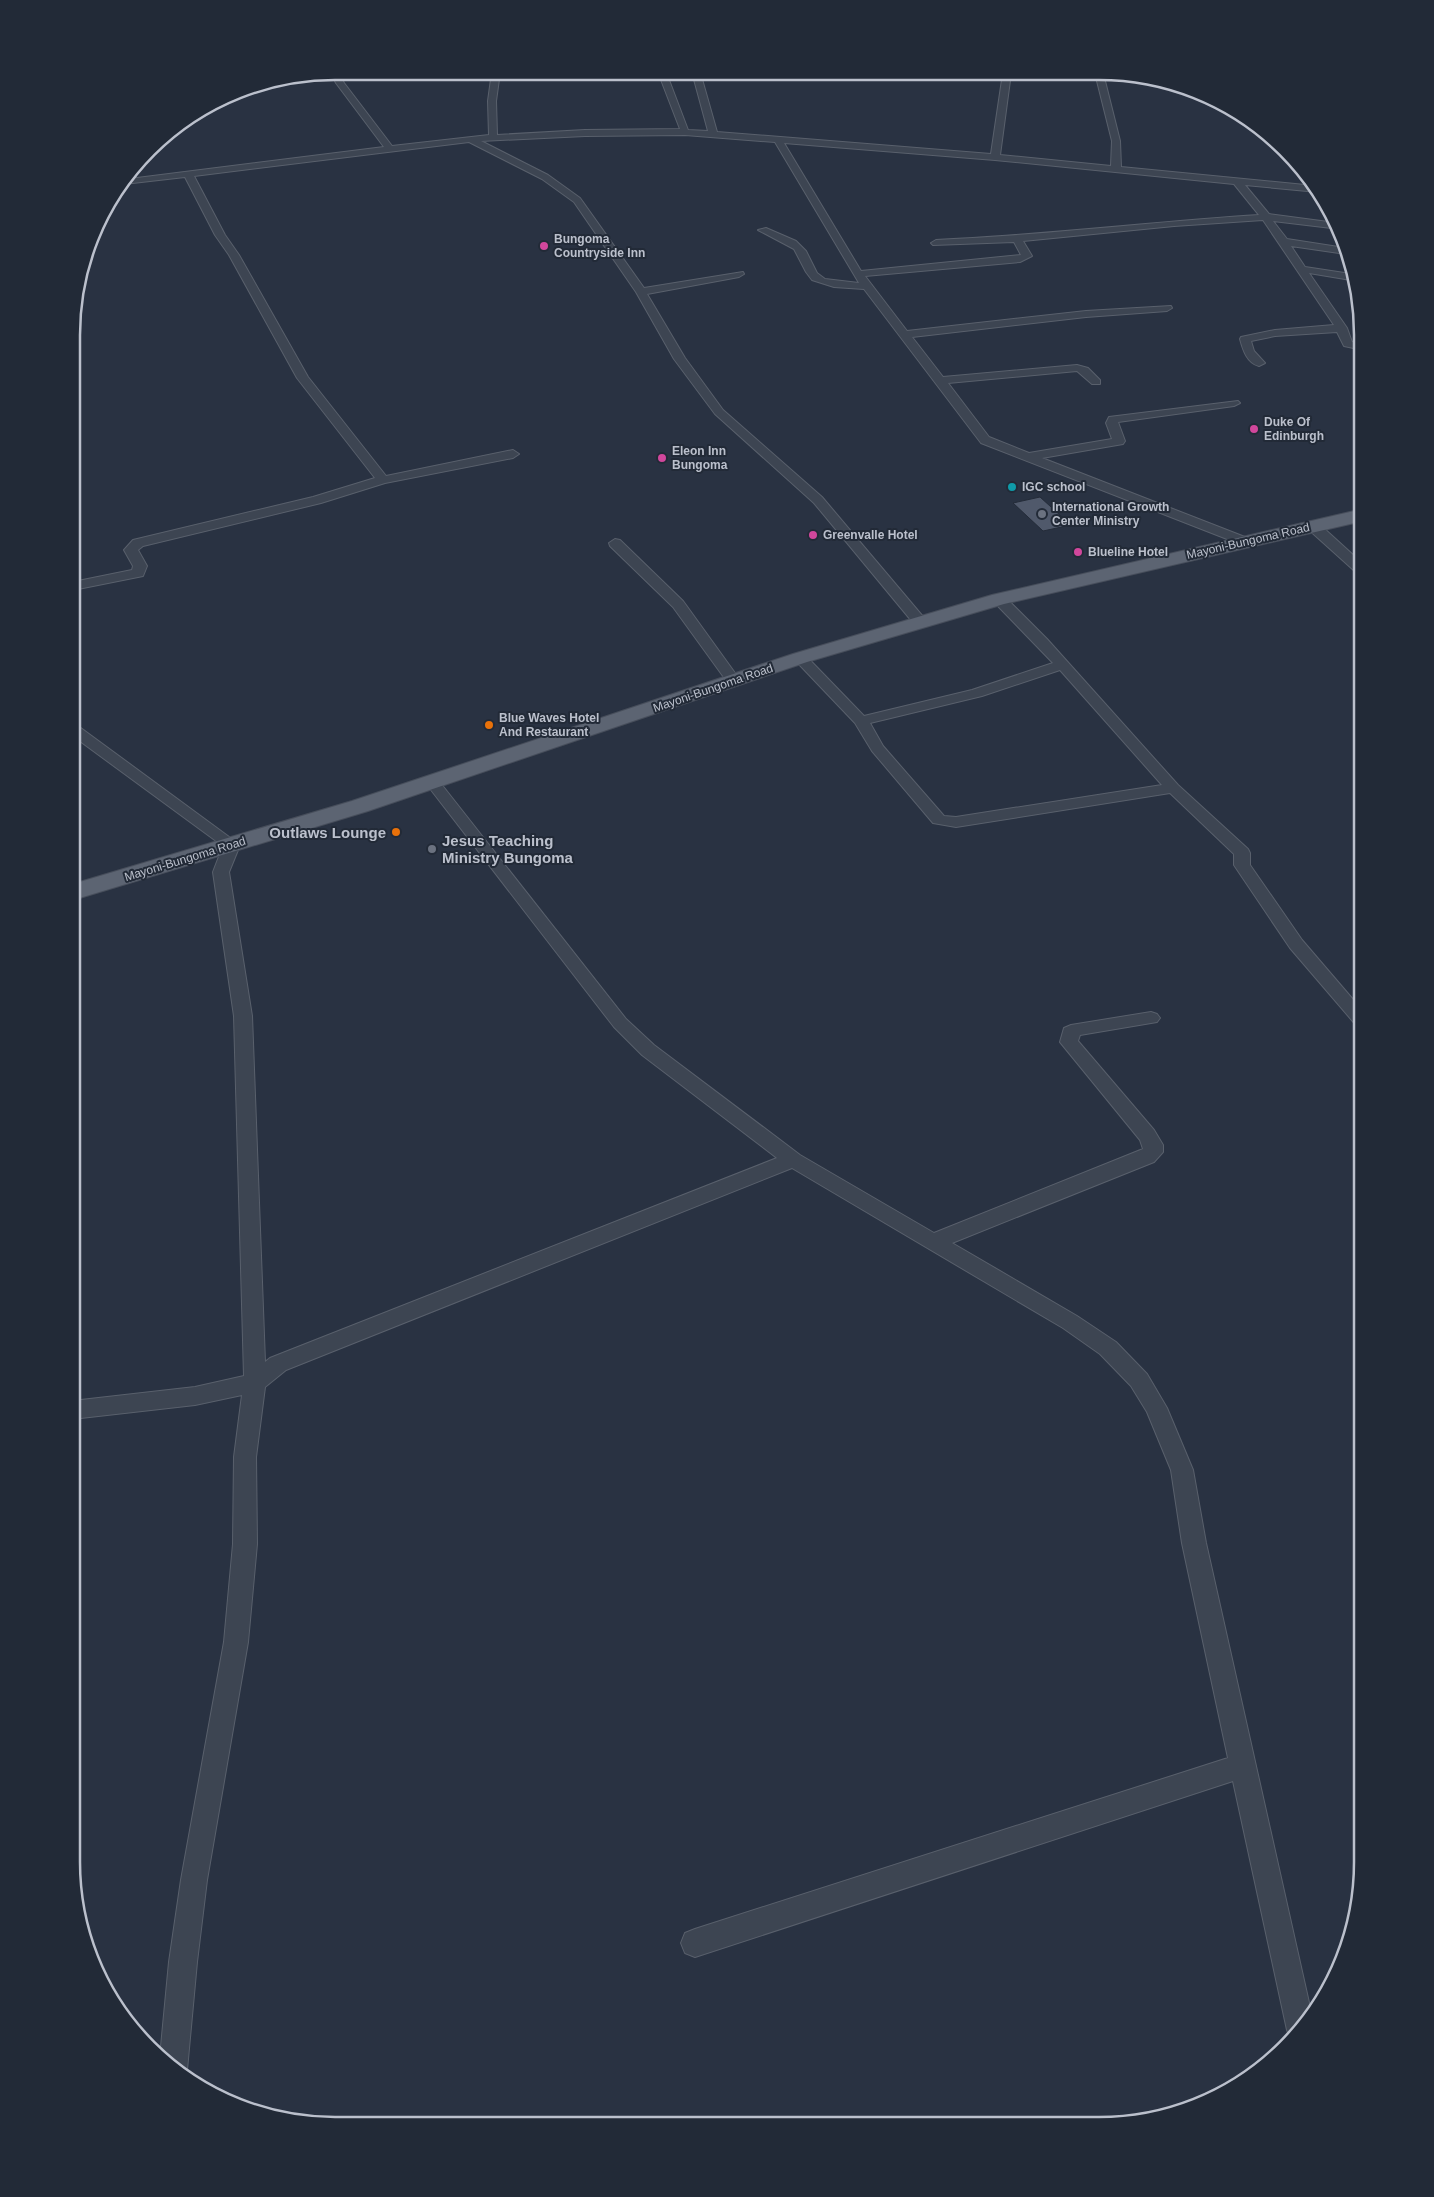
<svg xmlns="http://www.w3.org/2000/svg" width="1434" height="2197" font-family="Helvetica,sans-serif">
<style>
.building{fill:#50596b;stroke:#242c39}
.lines{fill:none;stroke-linecap:round;stroke-linejoin:round}
.minor-casing{stroke:#59606c;stroke-width:2}
.primary-casing{stroke:#474e5b;stroke-width:2}
.minor{fill:#3d4552;fill-rule:evenodd}
.primary{fill:#5c6472;fill-rule:evenodd}
.hotel-dot{fill:#d1479c;stroke:#222a37;stroke-width:2}
.culture-dot{fill:#0f9aa8;stroke:#222a37;stroke-width:2}
.worship-dot{fill:#6b7280;stroke:#222a37;stroke-width:2}
.food-dot{fill:#e8710a;stroke:#222a37;stroke-width:2}
.labels{text-anchor:middle;dominant-baseline:central;stroke-width:4;stroke-linejoin:round;paint-order:stroke}
.far-poi-label{font-size:12px;font-weight:bold;fill:#bbc0cc;stroke:#222a37;text-anchor:start}
.far-street-label{font-size:12px;fill:#bbc0cc;stroke:#222a37}
.poi-label{font-size:15px;font-weight:bold;fill:#bbc0cc;stroke:#222a37;text-anchor:end}
.rim{fill:none;stroke:#bbc0cc;stroke-width:2.5}
</style>
<rect width="100%" height="100%" fill="#293242"/>
<path class="building" d="M1040,497L1071,525L1043,531L1013,503Z"/>
<g class="lines">
<defs>
<path id="minor" d="M338,71L344,83L392,146L489,135L488,101L492,72H500L496,101L497,135L585,130L680,129L658,72H666L688,130L708,131L692,72H700L717,132L991,154L1003,73H1011L1000,155L1111,166L1112,141L1095,73H1103L1120,141L1121,167L1315,186L1318,192L1245,185L1269,214L1336,223L1340,229L1273,221L1287,239L1345,248L1346,254L1291,246L1305,267L1351,274V280L1309,273L1347,328L1352,342L1363,344V350L1344,346L1337,332L1275,336L1251,341L1254,351L1265,363L1259,366C1247,363 1243,350 1240,339L1241,337L1275,330L1334,325L1263,220L1174,226L1023,241L1032,256L1020,262L865,276L907,331L1086,311L1171,306L1172,308L1167,311L1086,317L912,337L943,377L1077,365L1088,368L1100,380V384H1092L1077,371L948,383L989,437L1029,453L1112,439L1106,423L1109,417L1238,401L1240,403L1234,406L1118,422L1125,441L1123,444L1042,458L1250,539L1251,542L1250,545L1245,546L981,443L864,289L834,287L812,280L806,272L794,249L758,230L766,228L796,241L806,251L817,273L825,279L859,283L775,142L685,135L585,136L481,141L548,175L580,198L644,288L743,272L744,274L739,277L647,294L685,358L723,410L822,497L925,619L927,622L920,626L915,625L814,503L715,414L674,359L636,292L574,202L542,179L469,142L194,176L225,235L239,255L308,377L386,476L513,450L519,454L513,458L385,483L321,503L143,546L138,550L147,566L143,576L73,590V582L132,570L133,566L124,550L133,540L313,497L375,478L297,378L229,255L215,235L185,177L124,184L129,179L384,147L336,83L331,72ZM784,143L995,160L1234,184L1259,215C1151,222 1044,235 936,240L931,243L933,245L1014,242L1021,255L861,271Z
M1232,110L1240,114H1229L1228,112Z
M1313,522L1318,523L1363,564V575L1358,574L1308,529L1307,526L1308,523Z
M615,539L620,540L683,601L740,680L738,683H728L673,607L610,546L609,543Z
M999,595L1004,596L1047,639L1178,785L1248,849L1250,853V865L1302,940L1362,1010V1027L1356,1025L1290,948L1234,865V854L1170,793L956,827L933,823L872,751L855,723L793,658L800,654L805,655L864,716L972,690L1053,663L994,602L992,599L994,596ZM1060,670L1162,785L956,817L944,816L883,746L870,723L982,696Z
M73,725L78,726L240,845L229,872L252,1016L265,1362L270,1358L777,1158L642,1055L614,1027L428,786L425,783L428,780H438L626,1019L654,1045L800,1155L934,1233L1143,1149L1140,1140L1060,1042L1064,1028L1071,1025L1151,1012L1157,1014L1160,1018L1157,1022L1080,1035L1078,1041L1154,1130L1163,1145V1152L1154,1162L952,1243L1077,1316L1116,1342L1147,1374L1167,1408L1193,1470L1206,1543L1312,2016L1291,2040L1287,2030L1233,1781L695,1957L685,1953L681,1943L685,1933L695,1929L1228,1758L1182,1543L1171,1470L1147,1412L1131,1386L1100,1354L1063,1328L792,1168L286,1370L265,1387L256,1457L257,1544L248,1642L207,1880L197,1962L187,2070L184,2077L175,2071L160,2057L169,1962L181,1880L224,1642L233,1544L234,1457L242,1395L195,1405L72,1419V1401L195,1387L244,1376L234,1016L213,872L223,846L73,736Z"/>
<path id="primary" d="M1363,509V521L1004,604L807,662L368,811L73,900V884L352,801L793,654L992,595Z"/>
</defs>
<use href="#minor" class="minor-casing"/>
<use href="#primary" class="primary-casing"/>
<use href="#minor" class="minor"/>
<use href="#primary" class="primary"/>
</g>
<g class="hotel-dot">
<circle cx="544" cy="246" r="5"/>
<circle cx="1254" cy="429" r="5"/>
<circle cx="662" cy="458" r="5"/>
<circle cx="813" cy="535" r="5"/>
<circle cx="1078" cy="552" r="5"/>
</g>
<circle class="culture-dot" cx="1012" cy="487" r="5"/>
<g class="worship-dot">
<circle cx="1042" cy="514" r="5"/>
<circle cx="432" cy="849" r="5"/>
</g>
<g class="food-dot">
<circle cx="489" cy="725" r="5"/>
<circle cx="396" cy="832" r="5"/>
</g>
<g class="labels">
<g class="far-poi-label">
<text x="554" y="239">Bungoma<tspan x="554" dy="14">Countryside Inn</tspan></text>
<text x="1264" y="422">Duke Of<tspan x="1264" dy="14">Edinburgh</tspan></text>
<text x="672" y="451">Eleon Inn<tspan x="672" dy="14">Bungoma</tspan></text>
<text x="1022" y="487">IGC school</text>
<text x="1052" y="507">International Growth<tspan x="1052" dy="14">Center Ministry</tspan></text>
<text x="823" y="535">Greenvalle Hotel</text>
<text x="1088" y="552">Blueline Hotel</text>
<text x="499" y="718">Blue Waves Hotel<tspan x="499" dy="14">And Restaurant</tspan></text>
</g>
<g class="far-street-label">
<text transform="translate(1248 541) rotate(-13)">Mayoni-Bungoma Road</text>
<text transform="translate(713 688) rotate(-19)">Mayoni-Bungoma Road</text>
<text transform="translate(185 859) rotate(-17)">Mayoni-Bungoma Road</text>
</g>
<g class="poi-label">
<text x="386" y="832">Outlaws Lounge</text>
<text x="442" y="840" text-anchor="start">Jesus Teaching<tspan x="442" dy="17">Ministry Bungoma</tspan></text>
</g>
</g>
<path d="M0 0H1434V2197H0ZM335 80H1099A255 255 0 0 1 1354 335V1862A255 255 0 0 1 1099 2117H335A255 255 0 0 1 80 1862V335A255 255 0 0 1 335 80Z" fill="#222a37" fill-rule="evenodd"/>
<path class="rim" d="M335 80H1099A255 255 0 0 1 1354 335V1862A255 255 0 0 1 1099 2117H335A255 255 0 0 1 80 1862V335A255 255 0 0 1 335 80Z"/>
</svg>
